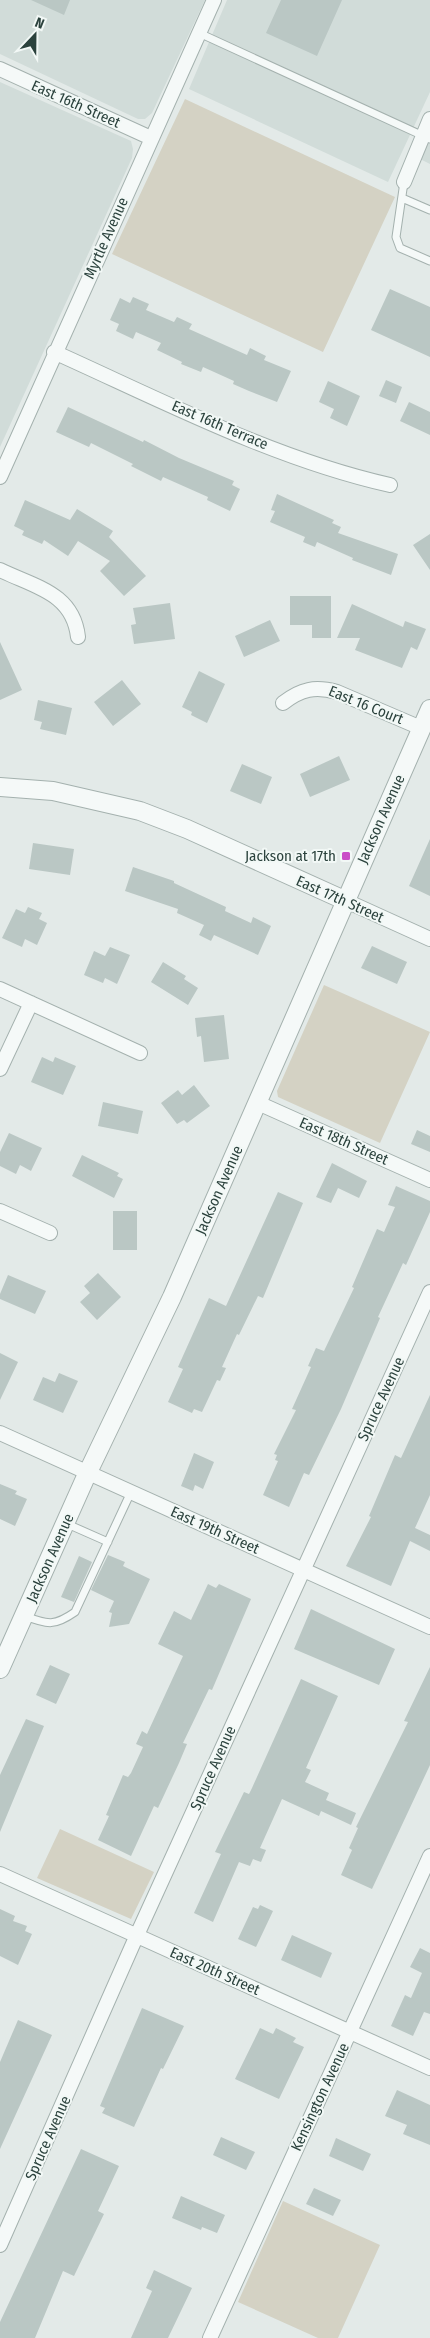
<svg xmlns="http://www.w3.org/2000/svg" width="430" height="2338" font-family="'Fira Sans Condensed',sans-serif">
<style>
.built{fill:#d1dcd9}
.green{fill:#d4d2c4}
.building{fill:#bac7c4}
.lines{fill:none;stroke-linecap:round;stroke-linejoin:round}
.service-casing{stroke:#a4b1ae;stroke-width:9}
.minor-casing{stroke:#a4b1ae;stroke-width:16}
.tertiary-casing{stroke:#a4b1ae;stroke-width:20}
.service{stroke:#f5f9f8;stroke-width:7}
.minor{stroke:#f5f9f8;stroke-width:14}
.tertiary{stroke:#f5f9f8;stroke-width:18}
.poi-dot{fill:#ca4dc7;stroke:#f2f8f6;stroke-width:2}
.labels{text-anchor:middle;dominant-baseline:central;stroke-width:4;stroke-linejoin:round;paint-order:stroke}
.street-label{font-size:15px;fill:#2b423d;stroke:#f2f8f6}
.poi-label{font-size:15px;fill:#2b423d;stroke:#f2f8f6;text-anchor:end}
</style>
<rect width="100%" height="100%" fill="#e3eae8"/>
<path class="built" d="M0,0H205L152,113L145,119H138L0,54Z
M227,0H430V92L388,182L189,89Z
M0,82L131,141L133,149L132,158L0,447Z
M430,128V164L416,157Z"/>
<path class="green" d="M185,99L395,197L323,352L112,254Z
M324,985L430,1032L380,1143L278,1097L277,1091Z
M60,1829L154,1872L131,1919L37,1878Z
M283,2201L380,2245L338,2338H318L238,2302Z"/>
<path class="building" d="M31,0H70L64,15Z
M281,0H342L317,56L266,33Z
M390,289L430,307V357L371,330Z
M133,297L149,304L146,310L174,322L177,317L192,324L189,329L247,355L250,348L266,356L264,360L291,371L277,402L249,391L233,384L234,381L203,367L201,372L181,364L182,362L157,350L161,343L136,332L133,339L116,331L119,324L110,320L120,298L130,303Z
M386,380L402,387L396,403L379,396Z
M328,381L360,396L347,426L330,418L334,409L319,402Z
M409,402L430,412V435L400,421Z
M68,407L143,442L144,440L179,458L234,481L232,485L240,489L230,511L207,500L208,497L163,477L161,481L131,466L133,464L91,443L89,447L56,432Z
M277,494L334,520L332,523L341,527L338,533L398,554L391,575L352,560L353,558L317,542L315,547L303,542L305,537L270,522L275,511L271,510Z
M25,500L70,520L77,509L113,531L109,537L146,576L124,596L100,571L110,561L78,541L68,556L44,540L42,544L22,535L24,531L14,526Z
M430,534V570L413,545Z
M290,596H331V638H312V625H290Z
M170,603L175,639L134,644L131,625L136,624L133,608Z
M352,604L403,627L405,621L426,629L417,650L411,647L402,668L355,650L360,638H337Z
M270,620L280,641L244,657L235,636Z
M0,642L22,690L0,700Z
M199,671L225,684L207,723L191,715L192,712L182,707Z
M122,680L141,704L113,726L94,702Z
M38,700L72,708L66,735L40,729L42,722L34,720Z
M339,756L350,780L310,797L300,774Z
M242,764L272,777L261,804L230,791Z
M430,839V896L409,886Z
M33,843L74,849L70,875L29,869Z
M133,867L174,881V883L226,907L225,911L251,923L253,917L271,926L258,955L214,935L211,941L199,935L204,925L177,913L178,909L125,891Z
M28,907L42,913L39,919L47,923L37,945L25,939L22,947L2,938L16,909L25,913Z
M372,946L407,962L397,984L361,968Z
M110,947L130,955L117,984L105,978L103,983L84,975L94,951L105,956Z
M163,962L186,976L184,979L198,988L188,1005L151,982Z
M224,1015L229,1059L204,1062L201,1036L197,1037L195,1018Z
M42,1057L53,1062L55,1057L76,1066L63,1095L31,1082Z
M194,1085L210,1106L187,1123L184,1120L177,1124L161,1103L178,1090L182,1095Z
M103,1102L143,1111L138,1134L98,1126Z
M417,1130L430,1136V1152L411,1144Z
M9,1133L42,1148L31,1171L20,1165L16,1174L0,1166V1152Z
M82,1155L119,1173L117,1176L123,1179L114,1198L72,1176Z
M332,1163L367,1181L359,1198L338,1188L331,1203L316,1197Z
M396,1186L430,1201V1212L406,1265L403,1263L378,1317L380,1318L341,1409L309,1475L304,1473L289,1507L263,1495L278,1461L275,1460L277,1455L274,1454L296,1410L292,1409L311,1367L308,1366L316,1348L324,1351L354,1288L352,1287L377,1229L384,1232L395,1207L388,1205Z
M278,1192L303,1203L263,1298L258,1296L239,1335L237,1334L222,1367L226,1368L220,1381L217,1380L202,1412L194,1409L192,1413L168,1402L183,1369L178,1367L209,1298L226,1306Z
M113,1211H137V1250H113Z
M98,1273L121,1297L97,1320L80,1302L90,1293L84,1286Z
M8,1275L46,1291L35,1314L0,1299V1294Z
M0,1353L18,1362L0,1400Z
M59,1373L78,1381L63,1413L33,1400L43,1377L55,1382Z
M430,1395V1495L415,1528L430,1535V1551L410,1541L391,1586L346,1566L371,1517L369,1516L395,1455L401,1458Z
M194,1453L214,1462L203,1489L195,1485L193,1491L181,1486Z
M0,1484L17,1491L15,1494L27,1499L15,1526L0,1519Z
M108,1555L125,1562L123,1566L150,1579L129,1624L109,1627L112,1613L109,1612L114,1601L91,1590Z
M79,1556L92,1562L74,1602L61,1597Z
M208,1584L216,1588L219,1584L251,1599L212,1690L209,1689L183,1743L187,1744L179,1763L158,1808L154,1806L131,1856L98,1840L109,1816L106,1815L123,1775L128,1777L131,1773L143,1747L136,1744L142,1731L147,1734L183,1656L158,1644L174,1611L191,1620Z
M311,1609L395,1649L379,1685L294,1649Z
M50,1665L70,1674L56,1704L36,1695Z
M430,1667V1765L372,1889L341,1875L352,1850L349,1848L358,1828L356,1827L408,1722L404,1721Z
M301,1679L338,1696L306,1768L311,1770L305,1782L329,1793L326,1800L356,1813L351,1825L321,1811L319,1816L282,1799L260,1848L266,1850L261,1862L253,1859L250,1866L239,1862L213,1922L194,1913L221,1854L215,1852L244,1792L249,1794L252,1788Z
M26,1719L44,1726L0,1832V1775Z
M260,1905L273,1911L256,1947L238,1939L253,1907L258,1909Z
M0,1909L15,1916L13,1921L27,1926L25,1931L32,1934L18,1965L0,1956Z
M292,1935L332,1953L321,1978L281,1960Z
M420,1948L430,1953V2014L424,2012L413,2036L391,2026L405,1995L411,1998L422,1973L410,1967Z
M142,2008L184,2026L163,2069L161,2068L134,2127L102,2113L105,2108L100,2106Z
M18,2020L52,2035L0,2149V2062Z
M260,2028L273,2034L276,2028L296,2038L293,2042L304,2047L279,2099L235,2079Z
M397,2090L430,2105V2145L403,2134L407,2125L385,2116Z
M221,2137L255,2152L246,2170L213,2155Z
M336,2138L371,2154L363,2171L329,2156Z
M81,2149L119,2166L98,2211L104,2214L74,2276L63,2271L35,2338H0V2322Z
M314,2188L341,2200L333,2216L306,2204Z
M181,2196L225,2215L217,2233L202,2227L201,2230L172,2218Z
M154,2270L192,2288L168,2338H131L152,2291L146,2288Z"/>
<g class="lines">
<defs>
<path id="service" d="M199,33L430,139
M404,182L396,237L400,248L430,261
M402,198L430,210
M65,1523L108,1542
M25,1616C48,1625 55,1626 75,1612L131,1492"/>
<path id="minor" d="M0,69L151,138
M404,182L430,119
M54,352C163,401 274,459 390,485
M0,477L214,0
M0,570C35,587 73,593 78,637
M283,703C301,689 315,686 337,692L421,728
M344,900L430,939
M0,989L140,1053
M0,1069L31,1003
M258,1103L430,1180
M0,1211L50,1233
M0,1433L430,1627
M0,1874L430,2068
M0,2245L137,1935L430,1292
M210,2338L430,1856"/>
<path id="tertiary" d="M0,787L53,791L140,811L187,829L344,900
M0,1669L88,1472L172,1297L430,709"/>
</defs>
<use href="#service" class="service-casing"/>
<use href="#minor" class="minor-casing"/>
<use href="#tertiary" class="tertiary-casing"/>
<use href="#service" class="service"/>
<use href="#minor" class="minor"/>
<use href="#tertiary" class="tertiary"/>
</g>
<rect class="poi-dot" x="341" y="851" width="10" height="10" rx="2.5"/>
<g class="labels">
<g class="street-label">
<text transform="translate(76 104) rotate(24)">East 16th Street</text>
<text transform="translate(106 238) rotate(-66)">Myrtle Avenue</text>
<text transform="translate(220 425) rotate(23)">East 16th Terrace</text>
<text transform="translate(366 705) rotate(22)">East 16 Court</text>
<text transform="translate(381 819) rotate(-66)">Jackson Avenue</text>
<text transform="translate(340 899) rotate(24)">East 17th Street</text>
<text transform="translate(344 1141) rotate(24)">East 18th Street</text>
<text transform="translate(219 1190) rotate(-66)">Jackson Avenue</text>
<text transform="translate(381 1399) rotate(-65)">Spruce Avenue</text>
<text transform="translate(215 1530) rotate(24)">East 19th Street</text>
<text transform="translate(50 1558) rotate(-66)">Jackson Avenue</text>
<text transform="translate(213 1768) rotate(-66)">Spruce Avenue</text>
<text transform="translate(215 1971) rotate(24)">East 20th Street</text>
<text transform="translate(320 2097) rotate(-65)">Kensington Avenue</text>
<text transform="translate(48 2138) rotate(-66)">Spruce Avenue</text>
</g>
<g class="poi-label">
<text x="336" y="856">Jackson at 17th</text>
</g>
</g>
<g transform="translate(35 35) rotate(22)" stroke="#f2f8f6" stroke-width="4" paint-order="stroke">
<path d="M0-4L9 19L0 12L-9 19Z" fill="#2b423d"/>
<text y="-8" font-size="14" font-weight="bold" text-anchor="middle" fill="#2b423d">N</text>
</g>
</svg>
